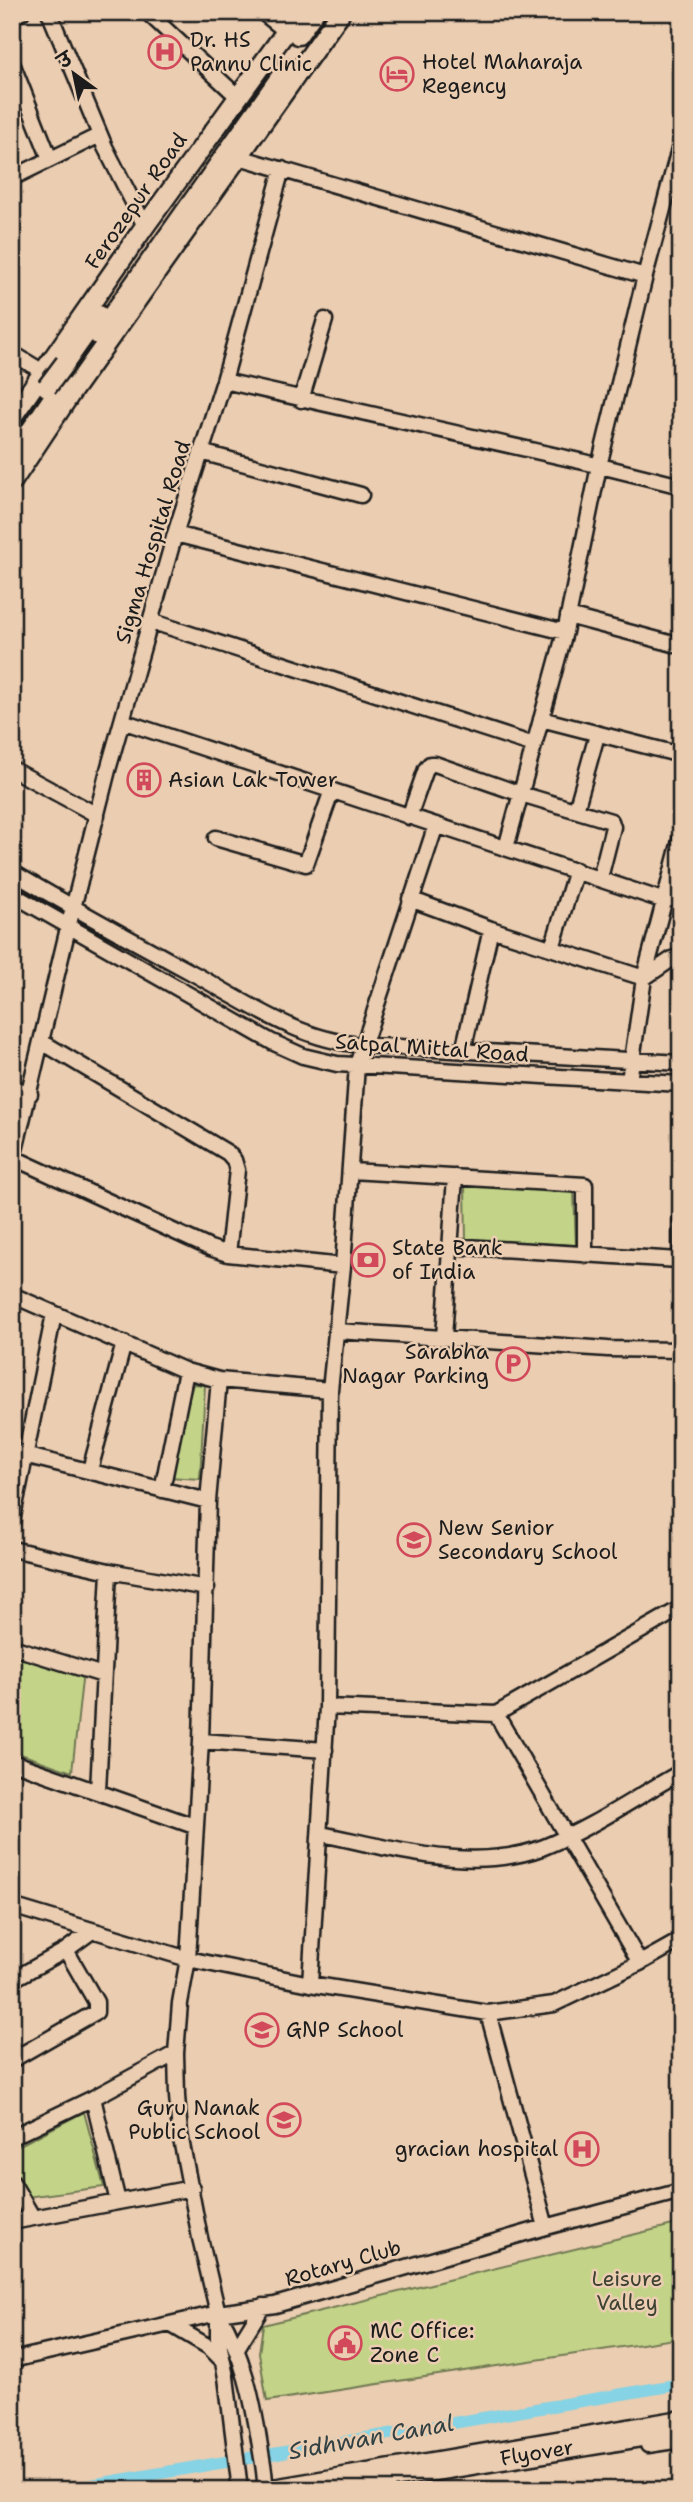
<svg xmlns="http://www.w3.org/2000/svg" width="693" height="2502" font-family="'Shantell Sans','Playpen Sans Deva',sans-serif">
<style>
.green{fill:#c3d488;stroke:#707852;stroke-width:2}
.lines{fill:none;stroke-linecap:round;stroke-linejoin:round}
.canal{stroke:#85d3e4;stroke-width:12}
.minor-casing{stroke:#1c1c1c;stroke-width:19}
.major-casing{stroke:#1c1c1c;stroke-width:23}
.highway-casing{stroke:#1c1c1c;stroke-width:26}
.minor{stroke:#ebcdb1;stroke-width:14}
.major{stroke:#ebcdb1;stroke-width:18}
.highway{stroke:#ebcdb1;stroke-width:21}
.major-bridge-casing{stroke:#1c1c1c;stroke-width:23;stroke-linecap:butt}
.major-bridge{stroke:#ebcdb1;stroke-width:18}
.labels{text-anchor:middle;dominant-baseline:central;stroke-width:5;stroke-linejoin:round;paint-order:stroke}
.poi-label{font-size:21px;fill:#1c1c1c;stroke:#ebcdb1;text-anchor:start}
.street-label{font-size:21px;fill:#1c1c1c;stroke:#ebcdb1}
.park-label{font-size:21px;fill:#3d4132;stroke:#ebcdb1}
.water-label{font-size:23px;font-style:italic;fill:#314144;stroke:#ebcdb1}
</style>
<rect width="100%" height="100%" fill="#ebcdb1"/>
<filter id="ink" filterUnits="userSpaceOnUse"><feTurbulence type="fractalNoise" baseFrequency=".0143" numOctaves="2"/><feDisplacementMap in="SourceGraphic" scale="14" xChannelSelector="R" yChannelSelector="G"/><feConvolveMatrix kernelMatrix="1 2 1 2 8 2 1 2 1" color-interpolation-filters="sRGB"/></filter>
<g filter="url(#ink)">
<path class="green" d="M465,1186L574,1191L576,1245L466,1240Z
M193,1384L205,1385L200,1479L168,1477Z
M12,1649L83,1671L72,1772L12,1751Z
M84,2112L104,2187L26,2197L12,2173V2149Z
M681,2223V2338L267,2401L259,2353L263,2325Z"/>
<g class="lines">
<path class="canal" d="M62,2490L681,2384"/>
<defs>
<path id="minor" d="M49,12L105,147L145,226
M147,12L238,97
M262,12L286,31
M12,16L22,12
M12,63L50,159
M239,157L645,276L681,142
M12,178L100,135
M12,353L73,390
M224,381L584,462L681,486
M301,400L325,320
M201,452L361,495
M175,534L565,632
M568,616L681,646
M150,621L534,745
M541,719L681,755
M122,721L665,901L681,895
M12,769L97,815
M576,810L597,735
M409,817L426,769L430,764H435L521,794L611,821L613,827L600,878
M216,838L306,864L332,790
M506,848L565,632L599,466L645,276
M12,872C73,908 135,942 198,976C250,1005 302,1041 363,1045L681,1063
M12,894L272,1042L303,1056L337,1064L681,1084
M410,899L491,929L644,978L672,959L681,956
M552,948L576,870
M42,1042L228,1153L234,1160L237,1170L228,1254
M463,1051L491,929
M629,1081L644,978L681,837
M12,1087L30,1094
M14,1158L210,1248L228,1254L343,1266
M12,1163L68,928L108,770L175,534L224,381L282,169
M351,1171L585,1185V1255
M681,1218V1288
M450,1246L679,1260
M12,1295L186,1371L219,1380
M337,1331L608,1349L681,1350
M444,1337L455,1177
M12,1452L208,1501
M90,1470L124,1343
M162,1490L186,1371
M12,1521L54,1314
M12,1549L109,1571
M12,1647L103,1675
M327,1707L496,1714L681,1608
M496,1714L640,1963
M201,1741L325,1750
M12,1762L194,1826
M98,1791L109,1571L207,1588
M321,1834C392,1848 473,1874 544,1847C592,1828 636,1797 681,1772
M12,1906L188,1959L310,1984L488,2013L554,2004L640,1963L681,1940
M12,1980L66,1950L92,1931
M310,1984L327,1707L330,1390L343,1266L357,1065L436,825
M488,2013L546,2227
M12,2060L96,2012V2002L66,1950
M93,2098L118,2202
M12,2137L93,2098L176,2053
M12,2182L33,2218
M12,2222L192,2188
M219,2314C243,2354 253,2400 260,2446C262,2460 266,2475 265,2490
M170,2324L209,2347L222,2360
M237,2348L263,2306
M12,2360L218,2313L275,2305L546,2227L681,2191
M648,2445L681,2440
M240,2490L226,2377L218,2338V2313L200,2238L180,2134L177,2096L176,2053L180,2003L188,1959L201,1741L208,1501L219,1380L330,1390
M255,2490L681,2418"/>
<path id="major" d="M298,35L314,12
M98,335L286,69
M65,363L99,315
M12,417L145,226L300,12
M12,458L54,396
M12,482L73,390L341,12"/>
<g id="highway">
<path id="s1" d="M311,2490L681,2429"/>
</g>
</defs>
<use href="#minor" class="minor-casing"/>
<use href="#major" class="major-casing"/>
<use href="#highway" class="highway-casing"/>
<use href="#minor" class="minor"/>
<use href="#major" class="major"/>
<use href="#highway" class="highway"/>
<defs>
<path id="major-bridge" d="M47,387L65,363"/>
</defs>
<use href="#major-bridge" class="major-bridge-casing"/>
<use href="#major-bridge" class="major-bridge"/>
</g>
</g>
<defs>
<symbol id="hospital-ring" viewBox="-11 -11 22 22"><circle r="9.5" fill="#ebcdb1" stroke="#d1495b" stroke-width="1.5"/><path d="M-5-5h3v3.5h4V-5h3V5h-3V1.5h-4V5h-3Z" fill="#d1495b"/></symbol>
<symbol id="hotel-ring" viewBox="-11 -11 22 22"><circle r="9.5" fill="#ebcdb1" stroke="#d1495b" stroke-width="1.5"/><path d="M-6-4.5h1.5V1H6V5H4.5V3h-9V5H-6ZM-4 0a1.8 1.8 0 1 1 3.6 0ZM.5 0V-2.5h3Q6-2.5 6 0Z" fill="#d1495b"/></symbol>
<symbol id="building-ring" viewBox="-11 -11 22 22"><circle r="9.5" fill="#ebcdb1" stroke="#d1495b" stroke-width="1.5"/><path d="M-4-6H4V6H1V3H-1V6H-4ZM-2.5-4.3h1.7v1.8h-1.7ZM.8-4.3h1.7v1.8H.8ZM-2.5-1h1.7V.8h-1.7ZM.8-1h1.7V.8H.8Z" fill="#d1495b"/></symbol>
<symbol id="bank-ring" viewBox="-11 -11 22 22"><circle r="9.5" fill="#ebcdb1" stroke="#d1495b" stroke-width="1.5"/><path d="M-6-4H6V4H-6ZM0-2.3a2.3 2.3 0 1 0 0 4.6a2.3 2.3 0 1 0 0-4.6Z" fill="#d1495b"/></symbol>
<symbol id="parking-ring" viewBox="-11 -11 22 22"><circle r="9.5" fill="#ebcdb1" stroke="#d1495b" stroke-width="1.5"/><path d="M-3.5-5.5H1a3.5 3.5 0 0 1 0 7H-1V5.5H-3.5ZM-1-3.4V-.6H.8a1.4 1.4 0 0 0 0-2.8Z" fill="#d1495b"/></symbol>
<symbol id="school-ring" viewBox="-11 -11 22 22"><circle r="9.5" fill="#ebcdb1" stroke="#d1495b" stroke-width="1.5"/><path d="M0-5L7-2L0 1L-7-2ZM-4 1L0 2.5L4 1V4Q0 6-4 4Z" fill="#d1495b"/></symbol>
<symbol id="civic-ring" viewBox="-11 -11 22 22"><circle r="9.5" fill="#ebcdb1" stroke="#d1495b" stroke-width="1.5"/><path d="M-.6-6.5H3V-4.5H.6V-3L4-1V1h2V6H-6V1h2V-1L-.6-3ZM-1.2 2.5V6h2.4V2.5Z" fill="#d1495b"/></symbol>
</defs>
<g fill-rule="evenodd">
<use href="#hospital-ring" x="146" y="33" width="38" height="38"/>
<use href="#hotel-ring" x="378" y="55" width="38" height="38"/>
<use href="#building-ring" x="125" y="761" width="38" height="38"/>
<use href="#bank-ring" x="349" y="1241" width="38" height="38"/>
<use href="#parking-ring" x="494" y="1345" width="38" height="38"/>
<use href="#school-ring" x="395" y="1521" width="38" height="38"/>
<use href="#school-ring" x="243" y="2011" width="38" height="38"/>
<use href="#school-ring" x="265" y="2101" width="38" height="38"/>
<use href="#hospital-ring" x="563" y="2130" width="38" height="38"/>
<use href="#civic-ring" x="326" y="2324" width="38" height="38"/>
</g>
<g class="labels">
<g class="poi-label">
<text x="190" y="40">Dr. HS<tspan x="190" dy="24">Pannu Clinic</tspan></text>
<text x="422" y="62">Hotel Maharaja<tspan x="422" dy="24">Regency</tspan></text>
<text x="168" y="780">Asian Lak Tower</text>
<text x="392" y="1248">State Bank<tspan x="392" dy="24">of India</tspan></text>
<text x="489" y="1352" text-anchor="end">Sarabha<tspan x="489" dy="24">Nagar Parking</tspan></text>
<text x="438" y="1528">New Senior<tspan x="438" dy="24">Secondary School</tspan></text>
<text x="286" y="2030">GNP School</text>
<text x="260" y="2108" text-anchor="end">Guru Nanak<tspan x="260" dy="24">Public School</tspan></text>
<text x="558" y="2149" text-anchor="end">gracian hospital</text>
<text x="370" y="2331">MC Office:<tspan x="370" dy="24">Zone C</tspan></text>
</g>
<g class="street-label">
<text transform="translate(136 201) rotate(-55)">Ferozepur Road</text>
<text transform="translate(153 542) rotate(-73)">Sigma Hospital Road</text>
<text transform="translate(432 1048) rotate(4)">Satpal Mittal Road</text>
<text transform="translate(343 2263) rotate(-16)">Rotary Club</text>
<text stroke="none"><textPath href="#s1" startOffset="229">Flyover</textPath></text>
</g>
<g class="park-label">
<text x="627" y="2279">Leisure<tspan x="627" dy="24">Valley</tspan></text>
</g>
<g class="water-label">
<text transform="translate(371 2437) rotate(-10)">Sidhwan Canal</text>
</g>
</g>
<rect width="693" height="2502" fill="none" stroke="#ebcdb1" stroke-width="42"/>
<rect x="21" y="21" width="651" height="2460" fill="none" stroke="#1c1c1c" stroke-width="2.5" filter="url(#ink)"/>
<g transform="translate(74 74) rotate(327)" stroke="#ebcdb1" stroke-width="5" paint-order="stroke">
<path d="M0-5L12 26L0 18L-12 26Z" fill="#1c1c1c"/>
<text y="-10" font-size="19" font-weight="bold" text-anchor="middle" fill="#1c1c1c">उ</text>
</g>
</svg>
